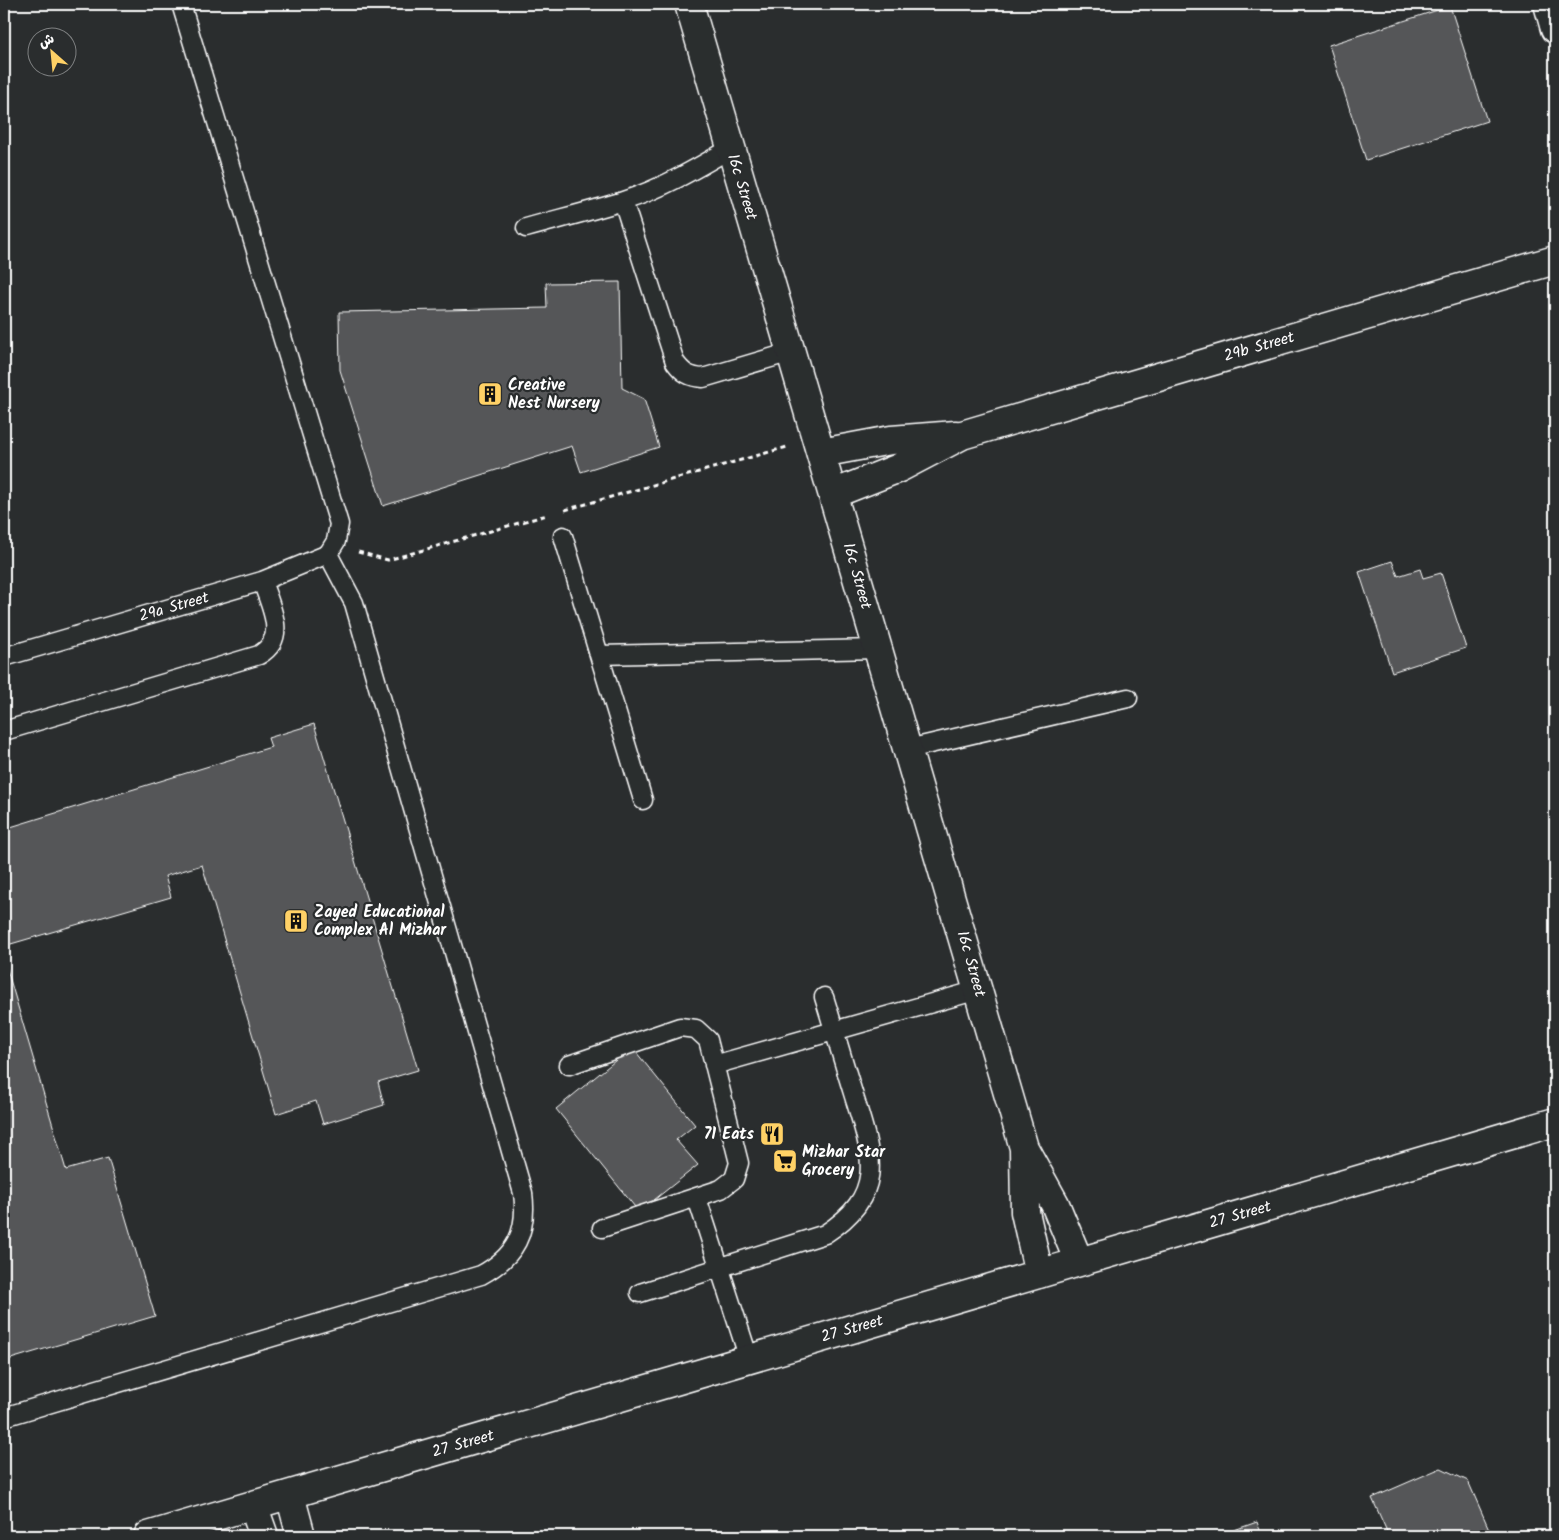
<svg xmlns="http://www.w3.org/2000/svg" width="1559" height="1540" font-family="Kalam,'Playpen Sans Arabic',sans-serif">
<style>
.building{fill:#555758;stroke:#fff}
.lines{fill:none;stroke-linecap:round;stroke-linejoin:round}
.service-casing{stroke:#fff;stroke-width:21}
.minor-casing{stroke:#fff;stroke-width:31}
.path{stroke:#fff;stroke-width:3;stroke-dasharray:5 4;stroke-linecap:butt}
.service{stroke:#2a2d2e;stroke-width:18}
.minor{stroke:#2a2d2e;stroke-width:28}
.labels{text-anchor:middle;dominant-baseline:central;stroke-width:4.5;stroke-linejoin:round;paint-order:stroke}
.street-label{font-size:16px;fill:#fff;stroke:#2a2d2e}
.poi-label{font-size:16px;font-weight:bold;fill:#fff;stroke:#2a2d2e;text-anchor:start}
</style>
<rect width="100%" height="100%" fill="#2a2d2e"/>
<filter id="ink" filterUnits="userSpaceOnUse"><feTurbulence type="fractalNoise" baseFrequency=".02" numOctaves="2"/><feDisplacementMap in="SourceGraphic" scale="10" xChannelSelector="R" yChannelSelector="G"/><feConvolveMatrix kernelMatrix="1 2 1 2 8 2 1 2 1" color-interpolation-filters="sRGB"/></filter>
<g filter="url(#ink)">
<path class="building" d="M1450,6L1487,121L1366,160L1329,45Z
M620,282L622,388L644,399L659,447L581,472L572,446L383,506L340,370L339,312L547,308L546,283Z
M1392,561L1398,576L1420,569L1423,578L1441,573L1466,648L1392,672L1359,572Z
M314,724L418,1070L378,1082L384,1105L323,1124L316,1101L276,1114L202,865L165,876L171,897L4,946V829L271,747L268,738Z
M4,959L66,1170L108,1158L155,1316L4,1361Z
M632,1047L695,1125L676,1140L698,1165L639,1212L556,1109Z
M1441,1468L1468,1481L1492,1536H1389L1372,1498Z
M1257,1522L1262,1536H1217Z"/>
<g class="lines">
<defs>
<path id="service" d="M623,201L675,362C683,373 689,377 703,378L791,352
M526,228C558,219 591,211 623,201C661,189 696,169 731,148
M563,536L643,800
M599,655L878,649
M4,657L262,581L328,554L336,541L339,524L181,4
M4,731L259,655C289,638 270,606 262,581
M908,749L1128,698
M569,1065L680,1027L696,1029L708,1040L739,1163L734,1179L721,1189L602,1228
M714,1065L978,990
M697,1198L749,1359
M640,1293L825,1234C889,1193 871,1152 853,1093C843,1061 834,1029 824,997
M4,1417L481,1275C516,1256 528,1232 523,1193L354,603L328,554"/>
<path id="minor" d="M689,4L1024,1148L1055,1204L1079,1262
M1548,4L1555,29
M821,453L891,440L956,435
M833,494L899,468L962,435L1555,260
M1024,1148L1025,1212L1039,1274
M290,1495L301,1536
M253,1505L264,1536
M148,1536L1555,1122"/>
</defs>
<use href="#service" class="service-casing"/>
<use href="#minor" class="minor-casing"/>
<path class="path" d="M565,510L787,447
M358,552L388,560L547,515"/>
<use href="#service" class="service"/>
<use href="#minor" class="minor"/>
</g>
</g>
<defs>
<symbol id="building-square" viewBox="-11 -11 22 22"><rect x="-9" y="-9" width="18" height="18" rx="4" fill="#ffd166" stroke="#2a2d2e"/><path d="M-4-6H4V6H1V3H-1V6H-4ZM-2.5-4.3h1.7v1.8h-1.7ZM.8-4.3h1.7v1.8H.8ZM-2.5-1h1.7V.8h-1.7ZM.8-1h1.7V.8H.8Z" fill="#111"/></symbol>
<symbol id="restaurant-square" viewBox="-11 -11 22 22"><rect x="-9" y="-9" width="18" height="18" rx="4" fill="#ffd166" stroke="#2a2d2e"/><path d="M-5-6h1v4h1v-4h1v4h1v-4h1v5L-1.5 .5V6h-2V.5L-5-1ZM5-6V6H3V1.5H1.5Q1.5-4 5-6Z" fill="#111"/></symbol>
<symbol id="supermarket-square" viewBox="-11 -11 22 22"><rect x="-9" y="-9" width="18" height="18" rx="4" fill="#ffd166" stroke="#2a2d2e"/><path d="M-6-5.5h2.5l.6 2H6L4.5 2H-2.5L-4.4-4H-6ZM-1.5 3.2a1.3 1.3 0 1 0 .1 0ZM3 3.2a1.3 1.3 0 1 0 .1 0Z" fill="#111"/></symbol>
</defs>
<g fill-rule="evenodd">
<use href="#building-square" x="476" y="380" width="28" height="28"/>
<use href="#building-square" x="282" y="907" width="28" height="28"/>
<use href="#restaurant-square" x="758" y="1120" width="28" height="28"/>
<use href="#supermarket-square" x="771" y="1147" width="28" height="28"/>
</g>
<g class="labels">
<g class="street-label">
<text transform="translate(742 187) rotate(73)">16c Street</text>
<text transform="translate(1259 347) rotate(-16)">29b Street</text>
<text transform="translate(857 576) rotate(74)">16c Street</text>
<text transform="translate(174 607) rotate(-16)">29a Street</text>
<text transform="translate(971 964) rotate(74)">16c Street</text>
<text transform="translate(1240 1215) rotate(-16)">27 Street</text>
<text transform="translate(852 1329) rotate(-16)">27 Street</text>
<text transform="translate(463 1444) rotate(-16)">27 Street</text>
</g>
<g class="poi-label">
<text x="508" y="385">Creative<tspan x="508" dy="18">Nest Nursery</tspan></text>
<text x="314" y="912">Zayed Educational<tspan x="314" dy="18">Complex Al Mizhar</tspan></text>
<text x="754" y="1134" text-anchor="end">71 Eats</text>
<text x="802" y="1152">Mizhar Star<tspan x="802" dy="18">Grocery</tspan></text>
</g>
</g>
<rect width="1559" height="1540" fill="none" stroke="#2a2d2e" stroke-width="20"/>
<rect x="10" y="10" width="1539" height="1520" fill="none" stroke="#fff" stroke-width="2" filter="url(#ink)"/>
<g transform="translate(52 52) rotate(333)"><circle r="24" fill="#2a2d2e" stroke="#7f8182"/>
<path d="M0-4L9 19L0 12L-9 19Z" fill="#ffd166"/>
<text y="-8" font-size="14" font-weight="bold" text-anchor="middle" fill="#ffffff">ش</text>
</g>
</svg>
